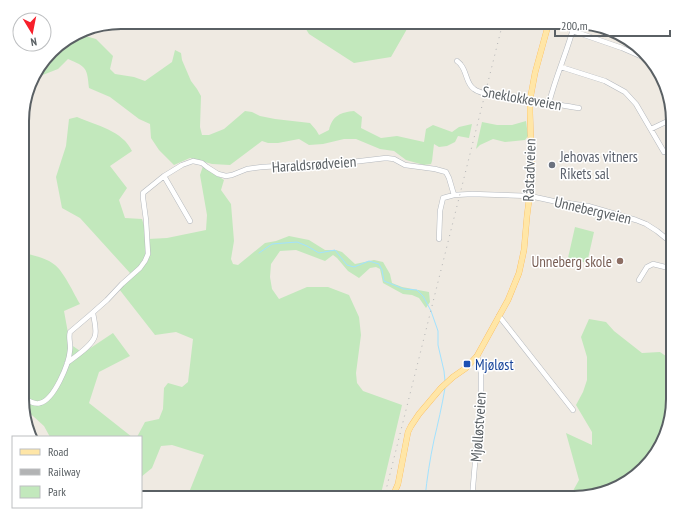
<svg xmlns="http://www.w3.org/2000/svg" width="695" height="520" font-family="'PT Sans Narrow',sans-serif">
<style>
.green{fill:#c2e8bc}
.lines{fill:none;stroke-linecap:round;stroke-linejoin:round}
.stream{stroke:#a2e2ff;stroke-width:1}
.minor-casing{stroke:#b5b9be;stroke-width:5.5}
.major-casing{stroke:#fdb64d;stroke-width:6}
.minor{stroke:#fff;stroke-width:4.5}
.major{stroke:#ffe6a7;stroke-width:5.5}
.rail{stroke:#b2b3b4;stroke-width:1;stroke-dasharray:1 5;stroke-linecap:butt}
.worship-dot{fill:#6b7280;stroke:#fff;stroke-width:1.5}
.education-dot{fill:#8d6e63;stroke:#fff;stroke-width:1.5}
.transit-dot{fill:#1a4fb4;stroke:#fff;stroke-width:1.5}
.labels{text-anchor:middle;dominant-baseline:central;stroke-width:3;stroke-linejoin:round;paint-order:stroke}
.street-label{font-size:15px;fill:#5a6064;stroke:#fff}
.worship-label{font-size:15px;fill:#5b616d;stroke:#fff;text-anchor:start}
.education-label{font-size:15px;fill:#785e54;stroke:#fff;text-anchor:end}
.transit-label{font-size:15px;fill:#164399;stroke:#fff;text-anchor:start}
.rim{fill:none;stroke:#5a6064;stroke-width:2}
</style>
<rect width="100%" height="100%" fill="#efeae2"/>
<path class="green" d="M304,22H411L391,57L354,63L309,34L304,26Z
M78,34L96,39L113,56L110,69L115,74L134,77L145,81L172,62L175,50L181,53L182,60L191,81L197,89L201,96L200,127L202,135H209L224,129L245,111L252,112L260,116L275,119L310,123L316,130L319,135L329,130C332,116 341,112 354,111L362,117L361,128L381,138L397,136L424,142L426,129L433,125L452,132L459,127L472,124L469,138L458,136L455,142L447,146L439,147L434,144L432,161L431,164L424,165L406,160L394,151L380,149L356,139H344L323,144L309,145L299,139L278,143H268L262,141L230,165L212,164L190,158L174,165L159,150L151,138L150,124L139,119L110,97L89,88C87,68 87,67 68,59L58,69L40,76L33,82H32L35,72L56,47Z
M77,117C96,125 123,131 132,151L110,166L127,188L119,200L125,218L142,219L148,239L167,238L206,230L207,215L200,175L203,166L224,180L221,190L231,204L234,241L231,259L233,264L238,265L265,243L276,241L289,236L309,240L325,250H336L342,252L355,264L374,260L383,262L390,274L392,283L402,287L429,292L430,302L426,308L419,298L412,295L403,294L383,283L380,269L376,267L370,268L359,278L348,271L337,258L333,255L325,261L296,250L280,251L271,264L270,277L272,289L279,299L307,287H328L349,295L359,317L361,335L356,373L357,383L363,391L402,405L380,498H192L190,490L204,455L172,445L161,446L152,468L141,477V437H137L145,422L159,419L163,409L164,388L168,383L182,387L188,382L193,339L176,332L155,335L119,289L130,273L80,218L62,208L56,177L66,146L69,119Z
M526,121L528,136L525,140L505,142L493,139L480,145L476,149L482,122L497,125H512Z
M575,227L594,232L587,263L568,258Z
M23,253C32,255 47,258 55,265C64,272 74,294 80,304L64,311L70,344L83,353L113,333L130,356L99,372L89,403L132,437H50L44,426L23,407Z
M589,319L606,322L614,331L642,353L660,352L673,361V405L666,436L648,464L617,488L574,498H569L579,480L566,433L592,445V432L576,405L583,392L587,380V357L581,337Z"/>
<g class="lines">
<path class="stream" d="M259,253L272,244L297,242L307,246L319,253L335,250L347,265L354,267L369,261L379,264L382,270L384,281L404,289L417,290L423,296L431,311L438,331V345L444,371L445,381
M425,498C427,478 430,459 434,440C438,423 442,406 445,388"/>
<defs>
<path id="minor" d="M573,31L622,48L645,58L649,61L663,80
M457,61C458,62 460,63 461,65C467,72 466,84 474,89C484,97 523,99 537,101C551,103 565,106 579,108
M561,67L605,81L625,92L636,104L664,152
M549,103C556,75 568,50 575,22
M651,129L672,119
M164,176L190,221
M439,239L440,211L443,198L454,195
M639,280L647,267L653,264L673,269
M673,292L671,282L673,269
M499,316L573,410
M671,338L673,328
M67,363C76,356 92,346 95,336C97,329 94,320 93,313
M22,397C27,400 34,405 40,403C54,400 69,364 70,350C71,344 68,338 70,332L90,315L107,300L122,284L140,268L145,261L148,254L146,220L143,198V193L164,176L182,165L193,161L202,163L207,167L218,174L226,176L232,175L247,169L262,167L296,165L352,162L386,158L394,159L405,165L435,169L446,172L449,178L454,195L472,194L530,196L553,201L588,206L636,220L646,224L657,231L673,244
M472,498L481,393V373L477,356"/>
<path id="major" d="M388,498L395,491L398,484L408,432L411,426L419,414L441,388L453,377L466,368L477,356L508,300L519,273L524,250L527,216L532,176L530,113V100L535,73L549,22"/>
</defs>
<use href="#minor" class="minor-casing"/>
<use href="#major" class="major-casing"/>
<use href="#minor" class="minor"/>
<use href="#major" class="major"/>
<path class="rail" d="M384,498L503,22"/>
</g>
<circle class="worship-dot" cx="552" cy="165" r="4"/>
<circle class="education-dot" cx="620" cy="261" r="4"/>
<rect class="transit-dot" x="463" y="360" width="8" height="8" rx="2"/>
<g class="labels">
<g class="street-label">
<text transform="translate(522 98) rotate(10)">Sneklokkeveien</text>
<text transform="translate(314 164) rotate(-4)">Haraldsrødveien</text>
<text transform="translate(529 170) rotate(-88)">Råstadveien</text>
<text transform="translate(593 210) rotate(13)">Unnebergveien</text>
<text transform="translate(478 427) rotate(-86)">Mjølløstveien</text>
</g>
<g class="worship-label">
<text x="560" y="156">Jehovas vitners<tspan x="560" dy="17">Rikets sal</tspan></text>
</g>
<g class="education-label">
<text x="612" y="261">Unneberg skole</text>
</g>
<g class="transit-label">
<text x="475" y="364">Mjøløst</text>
</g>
</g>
<path d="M0 0H695V520H0ZM121 29H574A92 92 0 0 1 666 121V399A92 92 0 0 1 574 491H121A92 92 0 0 1 29 399V121A92 92 0 0 1 121 29Z" fill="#fff" fill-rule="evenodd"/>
<path class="rim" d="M121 29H574A92 92 0 0 1 666 121V399A92 92 0 0 1 574 491H121A92 92 0 0 1 29 399V121A92 92 0 0 1 121 29Z"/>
<rect x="12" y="436" width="130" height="72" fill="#ffffff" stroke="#bdbfc1"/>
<rect x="20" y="449" width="20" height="6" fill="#ffe6a7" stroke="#bdbfc1"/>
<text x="48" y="456" font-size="12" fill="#5a6064">Road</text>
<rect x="20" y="469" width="20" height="6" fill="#b2b3b4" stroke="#bdbfc1"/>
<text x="48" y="476" font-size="12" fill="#5a6064">Railway</text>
<rect x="20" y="486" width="20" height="12" fill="#c2e8bc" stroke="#bdbfc1"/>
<text x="48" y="496" font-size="12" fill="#5a6064">Park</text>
<g transform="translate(32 32) rotate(170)"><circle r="19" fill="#ffffff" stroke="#bdbfc1"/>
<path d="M0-3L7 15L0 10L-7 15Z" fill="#f71f2a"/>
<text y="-6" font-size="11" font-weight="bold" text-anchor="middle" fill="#5a6064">N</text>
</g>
<path d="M555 30v6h115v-6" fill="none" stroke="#5a6064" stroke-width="2"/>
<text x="561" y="30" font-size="12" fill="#5a6064" stroke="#ffffff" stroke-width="3" paint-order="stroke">200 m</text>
</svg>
